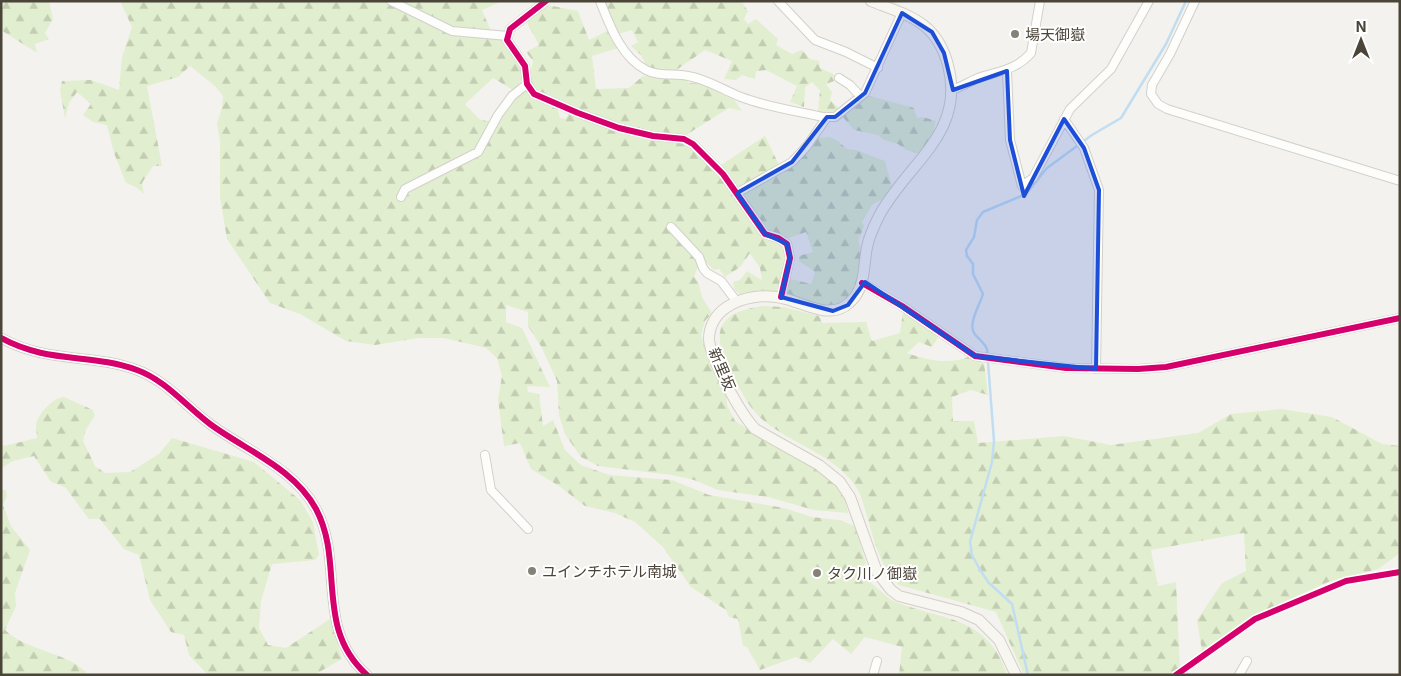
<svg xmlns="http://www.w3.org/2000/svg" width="1401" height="676" font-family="Inter,'Noto Sans JP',sans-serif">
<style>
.forest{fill:url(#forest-firs)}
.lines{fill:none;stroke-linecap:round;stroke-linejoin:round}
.stream{stroke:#c0ddf1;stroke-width:2.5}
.minor-casing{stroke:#d2d0cb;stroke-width:10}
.tertiary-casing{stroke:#d2d0cb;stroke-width:11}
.secondary-casing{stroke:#d3cfc5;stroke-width:12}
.minor{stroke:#fdfdfc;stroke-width:8}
.tertiary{stroke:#fdfdfc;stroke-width:9}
.secondary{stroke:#f7f6f1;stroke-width:10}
.cycleway-casing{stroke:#fff;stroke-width:9}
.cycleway{stroke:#d6006c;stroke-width:6}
.marked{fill:#1d4ed8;fill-opacity:0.2;stroke:#1d4ed8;stroke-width:4;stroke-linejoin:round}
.poi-dot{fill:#868178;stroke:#fff;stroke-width:2}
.labels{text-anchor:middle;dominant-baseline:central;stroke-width:4;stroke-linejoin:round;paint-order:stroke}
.poi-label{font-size:15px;fill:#4b4439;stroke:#fff;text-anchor:start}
.street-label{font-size:15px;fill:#4b4439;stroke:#fff}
</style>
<defs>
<pattern id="forest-firs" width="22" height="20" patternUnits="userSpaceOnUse" patternTransform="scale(1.25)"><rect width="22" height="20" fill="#e1eecf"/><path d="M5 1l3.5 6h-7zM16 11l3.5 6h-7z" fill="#c3cdb2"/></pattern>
</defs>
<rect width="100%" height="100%" fill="#f4f2ee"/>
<path class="forest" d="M1,1H49L53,19L45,33L49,39L35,44L37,53L1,30Z
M120,1H384L452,34L504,39C508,62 538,67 513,90L493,78L465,104L479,119L498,124L517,97L526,88L557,106L560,118L566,119L569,113L682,141L691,146L719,175L763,237L785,246L787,258L776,293L760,290L740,295L734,288L733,282L740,280L747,271L762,280L760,268L750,253L740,267L725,277L719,269L714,270L707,263L698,266L694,277L698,282L702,297L712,313L705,321L701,335L710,364L726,390L727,405L735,421L786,452L824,471L838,486L845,499L848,513L814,510L768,497L718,490L694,480L672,475L598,466L581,457L565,434L559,415L557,381L542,348L528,326V312L506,305V322L522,328L550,387L527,386L528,392L539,394L543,426L553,420L565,450L581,465L609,475L672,480L709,495L784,508L812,517L839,520L855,526L866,563L860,570L864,579C877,584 884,598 898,603C944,620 989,617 1007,675H899L902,647L865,637L851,654L833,639L810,663L796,657L760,670L747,647L743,646L738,619L729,617L726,610L691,587L663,547L635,522L615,513L585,506L559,486L531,469L520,443L504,446L498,399L502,376L497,358L486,348L444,338H418L375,345L346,341L300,314L270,303L227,239L220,197V141L217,124L222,108L223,96L215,86L190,66L178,77L147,86L162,166H153L142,183L144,194L136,187L126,183L114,153L107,125L93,122L83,115L91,104L77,92L69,103L65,118L60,90L62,81L91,80L119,90L122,57L132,27Z
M394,1H502L482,10L491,31L452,29Z
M603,1H741L748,11L744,19L748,24L756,19L778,39L776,45L792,54L802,50L810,59L819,61L820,68L833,74L837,80L826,84L832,92L830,100L838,107L835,113L818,112L820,90L812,82L805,87L804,107L790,102L797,86L766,70L756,71L755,79L742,75L736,80L724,79L732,61L705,50L672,73L647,68L642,56L631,46L638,42L632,30L618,34Z
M547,5L578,11L589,40L609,30L618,48L592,56L596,89L629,88L643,76L683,78L689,83L709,84L731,95L742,111L729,108L686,135L652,133L619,126L536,92L529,83L533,61L526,52L539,45L525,19Z
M870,96L914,108L917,118L923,117L936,121L932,135L919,154L906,150L898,144L884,140L878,135L854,130L843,117L854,104Z
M765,136L780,167L740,189L721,165Z
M829,137L838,141L847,149L856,150L885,161L892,187L883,199L872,205L862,222L864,226L858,241C864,253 860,262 858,275C850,321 814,304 784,292L787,278L811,284L815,272L799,261V256L813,252L806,232L786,239L763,228L742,194L794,163L818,138Z
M762,306L783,307L819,316L822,323L866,322L872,341L900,333L903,312L939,336L932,347L919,342L907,353C927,360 948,365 968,357L984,363L988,395L971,390L952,397L953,421H974L978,443L1064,436L1111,445L1198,433L1231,414L1281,409L1332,417L1382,444L1400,446V553L1378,569L1328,582L1262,612L1202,651L1197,620L1222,583L1246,571L1244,533L1151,550L1158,586L1176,582L1180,669L1171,675H1024L996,612L899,585C879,565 874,539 866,513C864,507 862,498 859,492C840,456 792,445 763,420C750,409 743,395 735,380C713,339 709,314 762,306Z
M64,397L93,410L95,416L86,429L83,441L95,466L105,473L130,472L159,454L172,438L254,462L300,500L313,522L319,555L315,560L272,564L261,601L259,628L268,645L286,648L330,619L342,659L314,675H208L189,655L184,635L171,632L150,600L139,555L124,549L100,519H89L65,487L51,482L34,456L13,461L1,468V442L4,446L37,438C37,433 35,425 37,421C41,411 53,398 64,397Z
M1,490H6L7,496L3,505L11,526L30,550L15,593L16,606L5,630C26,651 74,654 88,675H1Z"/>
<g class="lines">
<path class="stream" d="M1028,675L1012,604L988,582L979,568L972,555L970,542L992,462L994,441L987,349C984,342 978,339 974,333C968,324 980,304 983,294L973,274V264L967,256L966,250L974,237L977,220L983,212L1026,194L1047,168L1092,135L1121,118L1166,44L1186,1"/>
<defs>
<path id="minor" d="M391,1L452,31L508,36
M546,1L510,29L507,40L525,66L527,84L534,94L578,113L619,128L653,136L684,139L693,144L723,174L765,234L778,238L787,244L790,258L781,297
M600,1C610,26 621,57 646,70C659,77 674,73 688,76C707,79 723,90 741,97C767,107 797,111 823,117H835L865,93L902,13
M778,1L815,40L846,52L878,68
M1195,1L1170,54L1152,85L1151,94L1158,104L1167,109L1400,181
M1007,71L1010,140L1022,186L1033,178L1070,109L1111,69L1149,1
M839,78L850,85L860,96
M952,90C961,87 969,82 978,78C999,71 1016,70 1031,53L1040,1
M1064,119L1084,148L1099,190L1096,369
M737,193L792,162L807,146L827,117
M401,197L405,189L478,152L498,115L512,96L527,84
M671,227L699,257L703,268L707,273L721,281L737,302
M862,283L902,306L975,356L1066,368L1138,369L1166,367L1400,318
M485,455L491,490L528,529
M873,675L877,661
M1239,675L1247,661"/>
<path id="tertiary" d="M1,338C48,364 91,353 137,370C165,380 186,406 210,424C245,450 294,468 316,509C345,563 314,628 367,675"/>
<path id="secondary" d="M871,1C909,16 936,21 948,65C966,134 907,163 879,216C874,226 869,236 867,247C863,267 866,289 849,303C830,321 803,302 782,298C764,294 742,297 727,307C716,314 709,326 709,339C710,359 741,414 755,429L819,465L840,482L850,497L877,572L891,590L899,596L961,612L979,620L999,640L1016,675"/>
</defs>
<use href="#minor" class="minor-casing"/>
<use href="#tertiary" class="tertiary-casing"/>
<use href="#secondary" class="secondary-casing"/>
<use href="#minor" class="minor"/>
<use href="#tertiary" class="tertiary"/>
<use href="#secondary" class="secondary"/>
<defs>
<path id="cycleway" d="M546,1L510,29L507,40L525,66L527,84L534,94L578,113L619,128L653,136L684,139L693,144L723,174L765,234L778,238L787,244L790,258L781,297
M862,283L902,306L975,356L1066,368L1138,369L1166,367L1400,318
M1,338C48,364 91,353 137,370C165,380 186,406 210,424C245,450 294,468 316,509C345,563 314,628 367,675
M1176,675L1255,619L1346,581L1400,572"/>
</defs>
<use href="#cycleway" class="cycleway-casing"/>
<use href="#cycleway" class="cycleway"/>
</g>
<path class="marked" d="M902,13L932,32L944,53L953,90L1007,71L1010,140L1024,196L1064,119L1084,148L1099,190L1096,369L975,356L865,282L848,305L833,311L781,297L790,258L787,244L765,234L737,193L792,162L827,117H835L865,93Z"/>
<g class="poi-dot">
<circle cx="1015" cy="34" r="5"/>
<circle cx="532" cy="571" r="5"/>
<circle cx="817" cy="573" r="5"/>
</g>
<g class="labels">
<g class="poi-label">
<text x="1025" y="34">場天御嶽</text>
<text x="542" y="571">ユインチホテル南城</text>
<text x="827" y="573">タク川ノ御嶽</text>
</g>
<g class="street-label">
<text transform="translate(722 369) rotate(67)">新里坂</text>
</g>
</g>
<rect width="1401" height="676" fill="none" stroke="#4b4439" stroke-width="5"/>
<g transform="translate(1361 40)" stroke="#ffffff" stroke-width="4" paint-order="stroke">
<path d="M0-4L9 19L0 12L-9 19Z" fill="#4b4439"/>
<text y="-8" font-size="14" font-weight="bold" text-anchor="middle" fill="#4b4439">N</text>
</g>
</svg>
